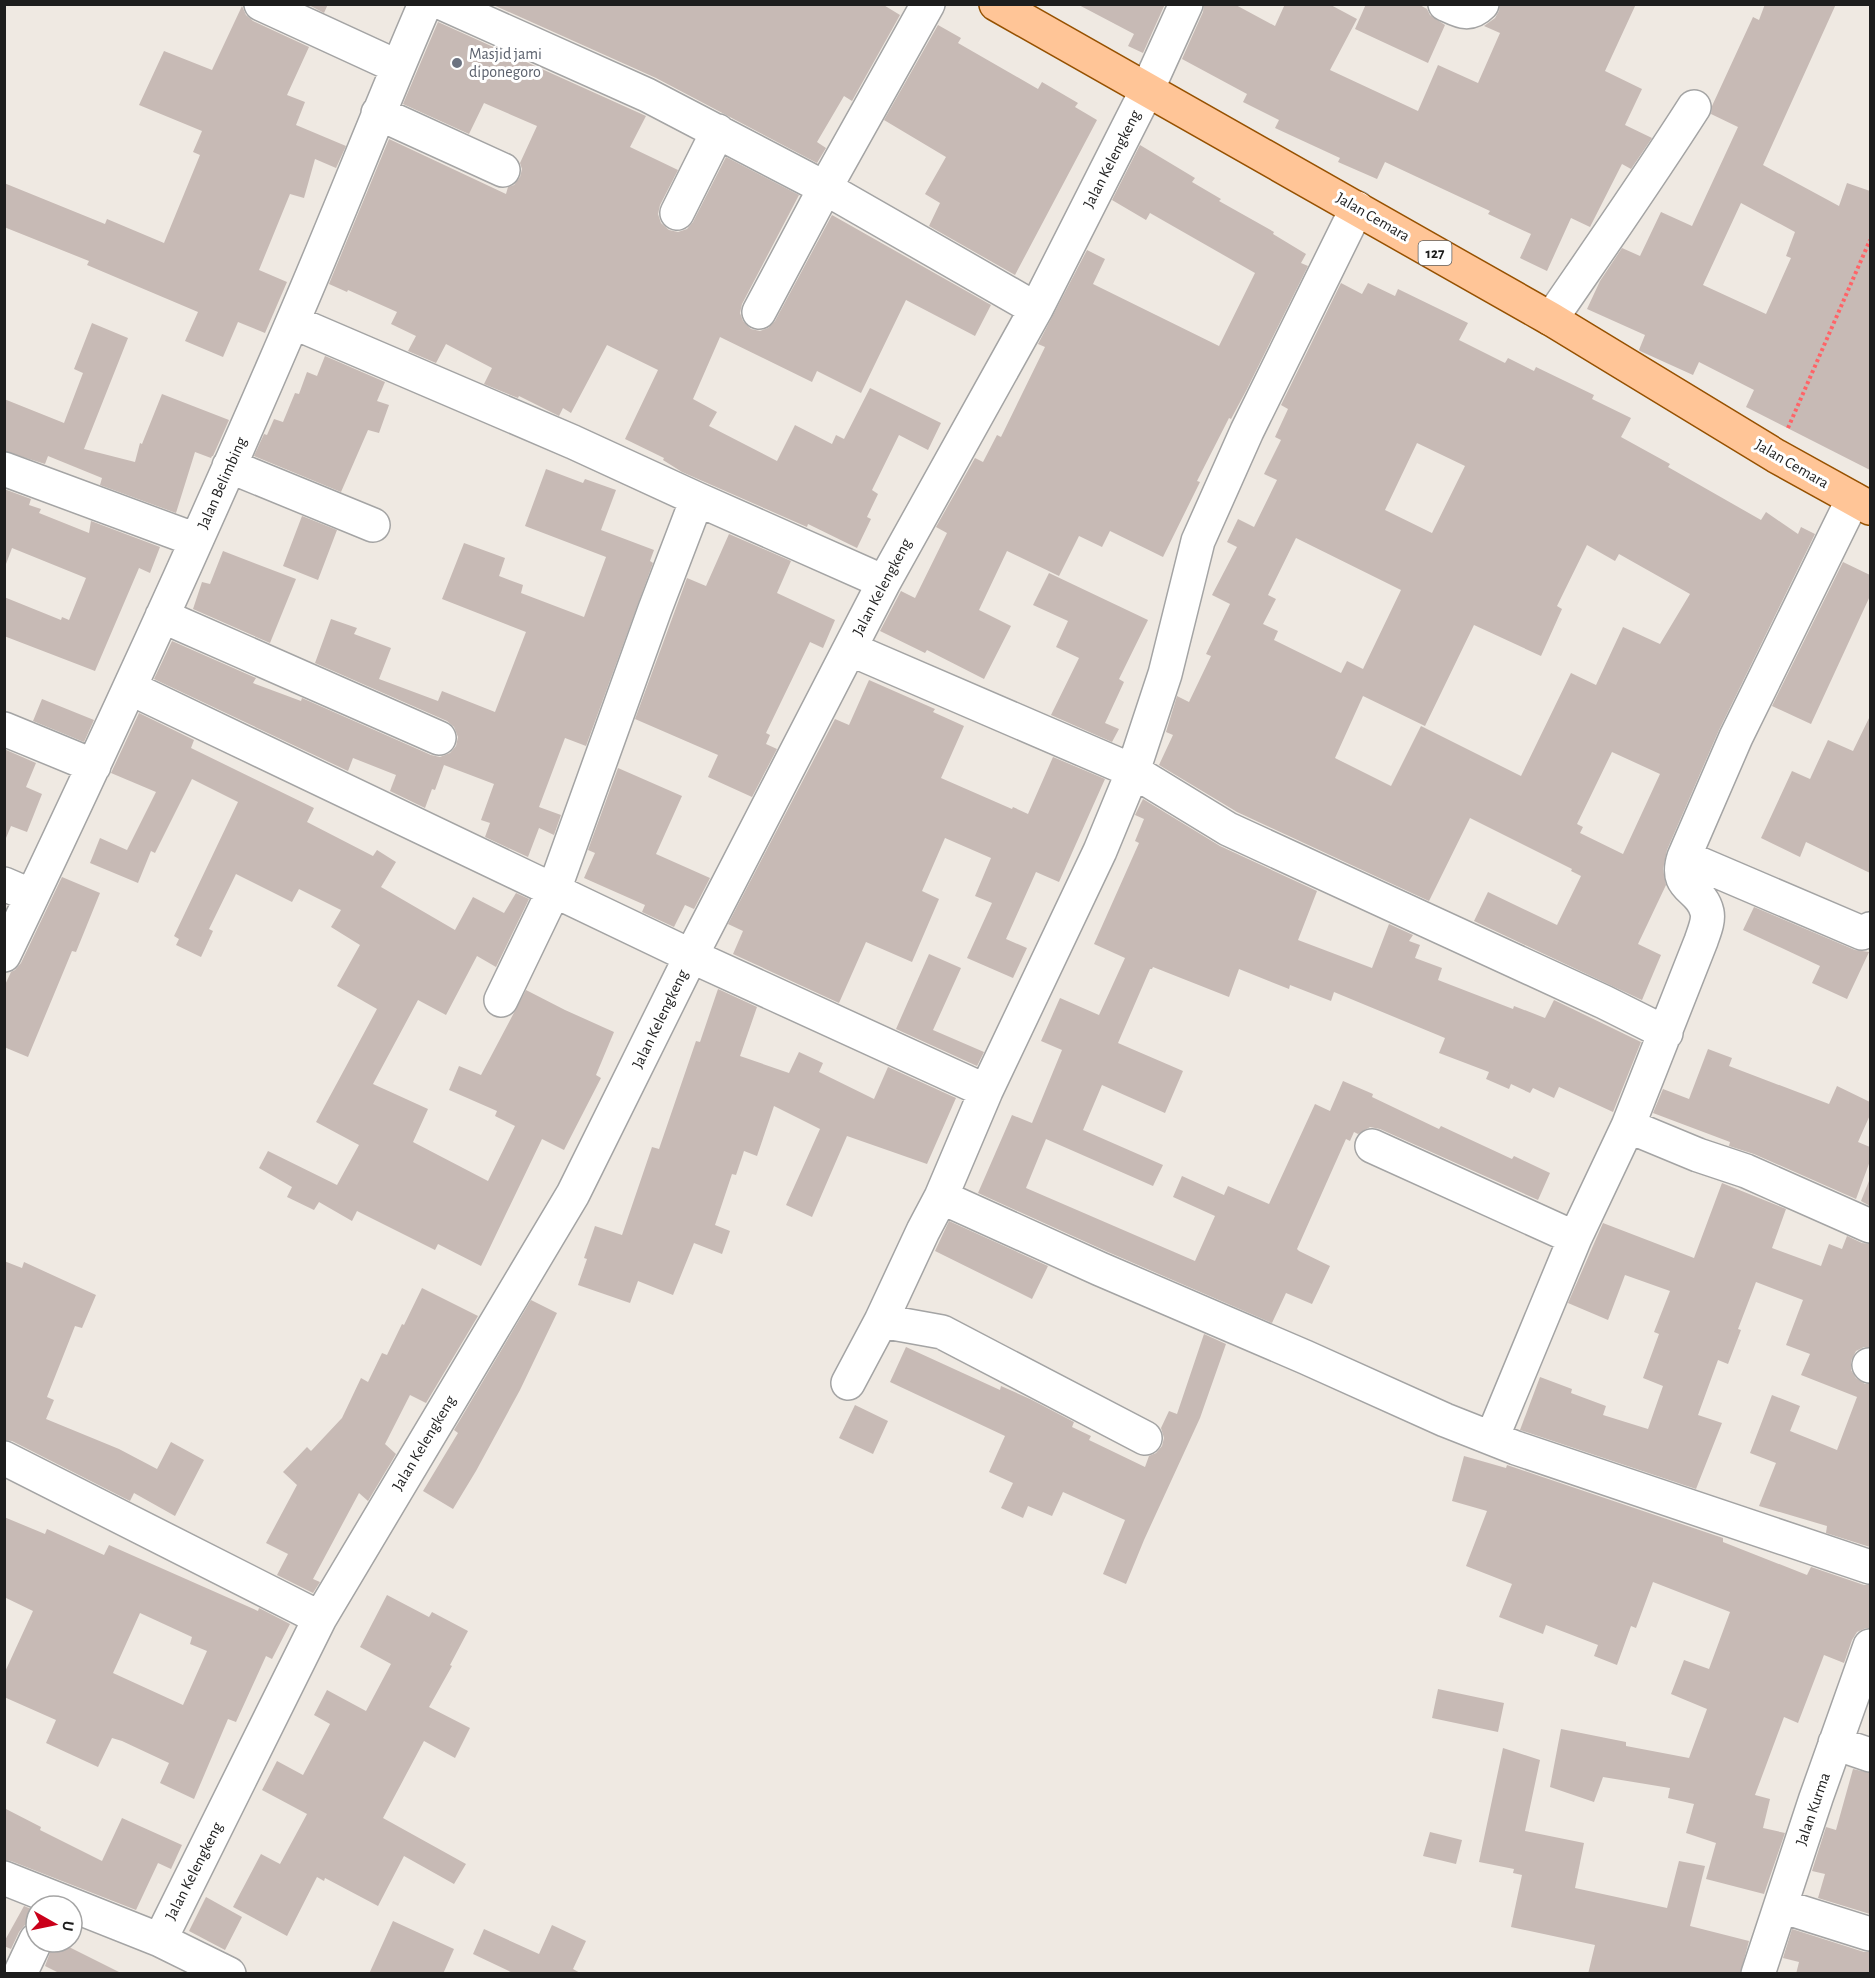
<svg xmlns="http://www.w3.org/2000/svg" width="1875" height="1978" font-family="'Alegreya Sans',sans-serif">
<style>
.building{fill:#c7bab5;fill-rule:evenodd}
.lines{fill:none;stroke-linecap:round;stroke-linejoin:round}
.minor-casing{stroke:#a4a4a4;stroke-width:36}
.major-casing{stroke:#965100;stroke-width:36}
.path{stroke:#ff6367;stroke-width:4;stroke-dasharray:3 3;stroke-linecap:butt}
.minor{stroke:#fff;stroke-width:33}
.major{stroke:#ffc597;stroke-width:33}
.worship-dot{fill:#6b7280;stroke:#fff;stroke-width:2}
.labels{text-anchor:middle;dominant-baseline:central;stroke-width:6;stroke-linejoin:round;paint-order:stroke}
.shield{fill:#fff;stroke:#616161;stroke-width:1.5}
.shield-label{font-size:15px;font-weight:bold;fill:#1d1d1d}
.worship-label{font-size:16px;fill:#5b616d;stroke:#fff;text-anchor:start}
.street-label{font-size:16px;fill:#1d1d1d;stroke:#fff}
</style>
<rect width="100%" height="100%" fill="#efe9e2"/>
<path class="building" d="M307,4H328L324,13Z
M491,4H882L900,15L852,101L844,96L817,142L826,148L817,163L656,78Z
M1077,4H1165L1143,53L1128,46L1134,34Z
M1204,4H1234L1275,26L1285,4H1329L1357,19L1330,70L1418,111L1438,65L1478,83L1500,33L1484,26L1495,18L1499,11L1500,4H1636L1605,71L1642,89L1625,125L1652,138L1631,169L1622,164L1590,227L1571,218L1547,271L1520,258L1531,234L1488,214L1490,211L1385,162L1377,179L1338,162L1340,158L1275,128L1279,120L1243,102L1247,94L1182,59L1203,12Z
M1366,4H1418L1427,9L1430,15L1445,25L1428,63L1355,29Z
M1765,4H1836L1763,165L1839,206L1847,183L1870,191V470L1746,407L1754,390L1699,362L1693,375L1640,351L1639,350L1645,335L1587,309L1600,281L1622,248L1640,256L1661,212L1692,226L1738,127L1711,114L1712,106L1753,17L1759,20ZM1741,203L1795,232L1786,256L1791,258L1766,314L1703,285Z
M242,6L246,15L253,21L309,47L287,95L305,102L296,125L346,146L336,168L315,159L304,198L290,194L259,270L287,282L265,333L238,322L223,357L185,341L198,312L87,265L89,261L4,227V183L105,224L107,219L164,243L200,155L193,152L202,131L139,105L164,51L212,70Z
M438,22L646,116L630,147L678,170L660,205L658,214L661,223L669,230L678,232L687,229L693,222L726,157L799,195L742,304L740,313L743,321L751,329L760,331L768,328L775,321L832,215L991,305L975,336L906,300L861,393L817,371L812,382L720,337L693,399L717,412L709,426L777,461L795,425L832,444L836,435L844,439L870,388L941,423L928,450L899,435L872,490L878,494L867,517L871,519L857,548L808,524L807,527L682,472L663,460L664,458L625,439L658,370L607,345L571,413L563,408L559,416L519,396L518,398L484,384L492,368L446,344L436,363L408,351L416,336L391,324L397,312L348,290L347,292L329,284L389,139L506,194L508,187L514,185L520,177L522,169L520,163L537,126L484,103L469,134L403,104Z
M938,25L961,38L958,43L1038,89L1042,82L1078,103L1075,107L1097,120L1015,275L929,226L940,203L925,194L946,157L884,120Z
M1140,145L1195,178L1192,182L1221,199L1219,201L1274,232L1273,234L1306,254L1301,263L1308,266L1247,389L1231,419L1229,418L1197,481L1200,482L1163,557L1110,531L1102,547L1079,536L1059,576L1007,551L979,610L1011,626L984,679L927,650L925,653L880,631L901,591L915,598L947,533L936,527L975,458L983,462L997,435L1001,437L1045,347L1038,344L1087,250L1105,259L1093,284L1219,346L1255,273L1150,213L1146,220L1112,200Z
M1341,283L1362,294L1368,283L1395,296L1398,289L1468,323L1459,340L1505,363L1508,358L1534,371L1536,367L1594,395L1592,399L1631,418L1621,437L1670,464L1668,467L1761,520L1766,512L1798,534L1801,527L1815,534L1719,730L1667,850L1663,869L1666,885L1638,944L1661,955L1642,1000L1474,921L1488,892L1557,925L1581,876L1571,871L1572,869L1470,818L1429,901L1237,812L1159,765L1173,735L1166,732L1177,696L1189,702L1211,656L1206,654L1230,604L1212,595L1237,547L1227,542L1238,519L1254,527L1277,480L1264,474L1281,440L1275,437L1288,409L1281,405ZM1417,443L1465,466L1432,533L1385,510ZM1296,538L1401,590L1363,669L1347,661L1341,673L1274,640L1278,631L1263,624L1276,599L1268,595ZM1587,545L1615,561L1619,554L1690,594L1660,644L1623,627L1596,685L1571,673L1521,776L1421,726L1391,786L1335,758L1363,696L1425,726L1474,625L1541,656L1562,609L1557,606ZM1612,752L1660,774L1623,854L1580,833L1583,827L1577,824Z
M92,323L128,338L84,449L135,462L140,443L142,444L162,394L229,420L213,456H212L211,458L195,452L176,513L100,485L102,478L48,456L45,464L4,451V399L64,423L83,373L74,369Z
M325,356L385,382L377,401L389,405L379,433L368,430L341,492L254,456L264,434L267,435L274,419L283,422L295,393L299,394L307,372L317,376Z
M546,469L583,483L585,479L616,490L601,530L654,550L650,561L653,563L586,746L565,738L539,807L561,815L554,835L539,828L528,857L485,837L490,823L481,820L494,784L444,765L435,790L432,789L425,808L390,791L396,775L353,758L348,771L154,679L172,641L256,678L253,683L301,701L302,698L431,755L440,757L450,753L456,746L458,737L454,727L447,721L315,663L331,619L357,628L354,634L391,648L379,679L438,701L442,691L495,712L526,632L442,599L464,543L505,558L499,576L523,585L521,593L584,617L606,557L525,526Z
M4,489L31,499L29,505L41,509L39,513L89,533L91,521L160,547L150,573L139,568L95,671L4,636V597L61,620L62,617L69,620L86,578L12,548L6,564H4Z
M302,516L337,530L318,580L283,566Z
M729,534L791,561L777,593L835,620L823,648L810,642L766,733L770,735L766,744L777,749L752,797L708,777L718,755L635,719L687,578L706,586Z
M223,551L296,579L270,643L193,609L202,582L210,584Z
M1843,562L1870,575V596L1811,724L1772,706Z
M1049,573L1148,620L1119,679L1124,682L1105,723L1119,729L1112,742L1051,715L1079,658L1056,647L1068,621L1033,605Z
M869,680L935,709L933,712L964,726L941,778L1012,809L1013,807L1028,814L1053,757L1105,779L1059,882L1036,872L1006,939L1027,948L1013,978L967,958L992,903L975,896L991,858L945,838L922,891L939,899L912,962L866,942L839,1003L733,954L743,931L728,924L835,719L849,725Z
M42,699L94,720L84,742L33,721Z
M139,713L194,740L191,748L314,808L307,822L373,856L377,850L396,862L381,887L455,930L473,897L504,913L516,893L529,899L496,967L477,956L446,1015L418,1000L373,1084L428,1109L413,1142L488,1181L515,1126L495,1116L497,1111L449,1090L459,1066L481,1075L526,990L565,1010L614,1032L596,1075L601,1078L564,1150L542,1139L481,1266L438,1244L435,1250L357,1211L352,1221L319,1202L314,1210L287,1197L292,1187L259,1168L268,1151L337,1185L359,1145L316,1122L377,1009L337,986L360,945L331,927L341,910L299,889L292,902L236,874L209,929L213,931L201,957L176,945L179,939L174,936L238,802L192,779L155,853L151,851L138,883L90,863L100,838L127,850L156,792L111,773Z
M1870,716V873L1806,842L1800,857L1761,838L1792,771L1810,779L1828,740L1853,751Z
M4,749L36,763L26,787L42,794L27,832L11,826L6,838Z
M618,768L682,796L656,854L710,878L694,909L685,905L674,927L642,912L645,905L584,878L595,853L588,850Z
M1143,799L1220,846L1317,891L1298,940L1372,968L1389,924L1413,935L1409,941L1420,945L1415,958L1442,968L1438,980L1513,1009L1514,1006L1545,1018L1554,1000L1641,1042L1613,1112L1559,1087L1554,1098L1533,1088L1530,1093L1511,1084L1509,1089L1486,1079L1489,1072L1439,1053L1445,1038L1334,992L1331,1001L1290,985L1289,989L1239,969L1229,997L1153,967L1152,969H1150L1118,1043L1183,1071L1165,1113L1102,1085L1083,1130L1163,1165L1153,1186L1046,1139L1026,1188L1195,1261L1215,1216L1173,1197L1182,1176L1224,1195L1228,1186L1269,1204L1315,1104L1330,1111L1343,1081L1373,1094L1372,1097L1439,1129L1441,1126L1512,1159L1514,1156L1550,1173L1538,1200L1380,1129L1370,1127L1358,1134L1354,1132L1350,1141L1346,1139L1297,1249L1299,1251L1330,1266L1312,1304L1286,1293L1272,1323L1108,1252L978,1193L1012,1115L1032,1123L1062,1050L1041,1041L1060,998L1099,1015L1125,958L1094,944L1139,843L1135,841L1144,819L1135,815Z
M62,877L100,893L76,952L72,951L28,1057L4,1047V987L11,972L15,970L21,963Z
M1754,907L1855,950L1869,952L1847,999L1812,983L1820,966L1743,930Z
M929,954L961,968L933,1030L984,1052L977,1066L896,1029Z
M718,989L757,1007L740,1056L789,1073L799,1052L823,1063L819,1072L874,1099L888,1067L956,1098L927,1164L847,1136L812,1217L786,1205L820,1129L774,1106L757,1156L744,1151L736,1175L732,1174L715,1225L730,1231L722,1254L694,1243L673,1295L638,1281L630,1303L578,1285L587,1259L584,1258L595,1226L622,1235L652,1147L659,1149L696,1041L700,1042Z
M1708,1049L1732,1058L1729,1066L1829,1104L1837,1086L1870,1102V1115L1858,1142L1870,1147V1161L1856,1199L1754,1154L1729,1146L1730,1142L1653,1113L1663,1089L1689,1099Z
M1869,1181H1870V1206L1861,1201Z
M1722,1183L1786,1209L1772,1248L1821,1266L1829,1244L1842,1249L1847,1236L1862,1243L1870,1244V1347H1864L1856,1351L1851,1361V1370L1856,1378L1865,1384H1870V1547L1826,1533L1827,1526L1759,1506L1776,1463L1750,1453L1772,1395L1800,1406L1790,1431L1837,1450L1857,1397L1801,1375L1810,1354L1786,1345L1803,1300L1756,1282L1738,1329L1741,1330L1728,1364L1718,1360L1698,1415L1722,1423L1696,1489L1520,1430L1540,1377L1572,1389L1571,1393L1606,1406L1603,1415L1648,1429L1663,1386L1643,1378L1659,1334L1654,1332L1670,1291L1625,1275L1608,1320L1568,1303L1603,1223L1694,1258Z
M949,1221L1048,1266L1032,1299L935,1251Z
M4,1261L22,1268L24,1262L96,1295L82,1328L75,1326L47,1397L54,1400L46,1419L119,1449L157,1469L171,1442L204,1460L175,1516L134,1493L130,1501L12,1441L4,1440Z
M422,1288L478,1316L426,1403L410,1395L385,1444L396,1454L368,1501L359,1493L313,1579L320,1582L313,1593L277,1575L288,1554L266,1543L297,1485L283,1472L307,1447L311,1451L342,1418L361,1378L368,1382L382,1353L387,1355L402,1324L404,1325Z
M531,1300L557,1313L520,1390L476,1471L453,1509L423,1491L458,1433L454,1430Z
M1204,1334L1226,1344L1200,1418L1144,1540L1126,1584L1103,1574L1125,1520L1063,1492L1052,1516L1028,1506L1023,1518L1001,1508L1013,1483L989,1472L1005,1436L890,1382L906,1347L1000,1390L1001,1386L1030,1399L1074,1422L1072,1427L1091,1436L1089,1440L1145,1467L1149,1456L1156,1453L1162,1446L1164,1438L1161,1428L1169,1411L1177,1414Z
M855,1405L888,1421L873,1454L839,1438Z
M1464,1456L1506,1468L1507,1465L1723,1538V1542L1807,1575L1811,1567L1864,1585H1870V1628H1866L1857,1632L1852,1640L1844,1663L1824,1655L1798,1723L1784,1717L1755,1795L1770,1799L1763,1828L1785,1833L1764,1894L1706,1879L1716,1843L1686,1833L1694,1804L1668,1798L1670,1788L1603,1777L1594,1802L1550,1787L1561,1729L1626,1742V1746L1689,1758L1707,1709L1671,1694L1684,1660L1709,1669L1730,1612L1653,1582L1636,1628L1631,1626L1617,1665L1594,1656L1598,1645L1546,1625L1543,1634L1499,1617L1512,1584L1466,1566L1487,1511L1452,1501Z
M4,1517L45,1534L47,1529L104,1555L109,1545L258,1611L259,1608L290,1624L272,1659L266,1656L236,1722L228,1719L194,1799L160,1783L169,1763L122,1741L112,1738L98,1767L46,1743L56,1720L4,1697V1674L33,1611L4,1597ZM140,1613L192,1637L190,1644L207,1651L183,1705L113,1673Z
M387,1595L429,1617L432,1612L468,1631L450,1665L452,1666L429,1707L470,1728L455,1758L424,1741L383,1818L466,1864L454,1884L404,1856L378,1906L325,1878L324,1881L317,1877L287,1936L233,1907L261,1854L280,1864L307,1814L262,1790L277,1761L303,1775L330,1724L314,1715L327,1690L366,1711L391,1664L360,1647Z
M1438,1689L1504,1703L1498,1732L1432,1718Z
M1503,1748L1540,1760L1525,1831L1584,1843L1575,1888L1667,1908L1679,1861L1705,1866L1690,1926L1749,1941L1740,1974H1588L1595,1945L1511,1927L1522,1875L1513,1873L1514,1869L1479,1862Z
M1853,1769L1870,1773V1914L1818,1898L1825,1874L1812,1871L1826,1827L1836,1830Z
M4,1808L41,1827L40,1830L102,1861L122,1818L182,1845L171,1869L158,1863L136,1910L11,1861L4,1860Z
M1430,1832L1462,1840L1456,1864L1423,1856Z
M206,1897L242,1917L225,1950L189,1931Z
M24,1906L36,1911V1922L25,1925L19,1932L11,1949L4,1946V1942Z
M393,1921L454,1949L443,1974H369Z
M552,1925L586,1941L573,1969L582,1974H515L473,1954L484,1929L539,1954Z
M1792,1929L1864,1952H1870V1974H1796L1799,1962L1783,1958Z
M54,1942H59L123,1974H61L45,1966Z"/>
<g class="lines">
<defs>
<path id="minor" d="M261,4L398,67
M444,4L647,95L825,188L1036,309
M1445,4C1460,11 1469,17 1482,4
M378,113L503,170
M677,213L718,131
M759,312L825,188L928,4
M1551,319C1599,249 1648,179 1694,107
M293,322L573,442L697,499L884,582
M229,466L373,525
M4,469L196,540
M162,616L439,738
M850,649L1133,771L1228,829L1604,1002L1666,1033
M130,688L691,956L986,1091
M4,729L94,766
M1684,857L1862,933L1870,929
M4,884L32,896
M4,955C104,746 201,535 292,323C338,217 379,110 425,4
M501,1000L554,890L655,609L697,499
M1628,1126L1698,1155L1746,1171L1870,1226
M1372,1146L1575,1238
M941,1197L1100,1269L1305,1357L1445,1420L1516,1448L1870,1567
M881,1321L942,1332L1145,1438
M1869,1365L1870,1366
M848,1383L881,1321L923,1231L941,1197L986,1091L1100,851L1133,771L1165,674L1198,541L1247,431L1357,208
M1492,1438L1575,1238L1628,1126L1701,941C1704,932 1709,921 1707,912C1701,886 1673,890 1684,857L1736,737L1853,499
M4,1458L320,1618
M1835,1743L1870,1755
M4,1878L160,1940L229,1974
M1781,1906L1870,1934
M160,1940L320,1618L573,1194L691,956L884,582L1036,309L1147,90L1186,4
M20,1974L36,1940
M1758,1974L1816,1798L1870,1646"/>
<path id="major" d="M996,4L1551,319L1776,456L1870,508"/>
</defs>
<use href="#minor" class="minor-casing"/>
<use href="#major" class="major-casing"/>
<path class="path" d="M1788,428L1870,240"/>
<use href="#minor" class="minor"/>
<use href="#major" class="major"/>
</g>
<circle class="worship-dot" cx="457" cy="63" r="6"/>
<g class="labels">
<rect class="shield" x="1418.5" y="241" width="33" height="24" rx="4.5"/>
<g class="shield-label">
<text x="1435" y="253">127</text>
</g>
<g class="worship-label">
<text x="469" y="54">Masjid jami<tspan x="469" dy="18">diponegoro</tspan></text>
</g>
<g class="street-label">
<text transform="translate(1112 159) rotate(-63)">Jalan Kelengkeng</text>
<text transform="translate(1373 217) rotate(30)">Jalan Cemara</text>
<text transform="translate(1792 464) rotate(30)">Jalan Cemara</text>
<text transform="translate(222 483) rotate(-66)">Jalan Belimbing</text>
<text transform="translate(882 587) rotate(-62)">Jalan Kelengkeng</text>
<text transform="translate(660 1019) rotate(-64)">Jalan Kelengkeng</text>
<text transform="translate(424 1443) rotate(-59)">Jalan Kelengkeng</text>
<text transform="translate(1813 1809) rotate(-71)">Jalan Kurma</text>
<text transform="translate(194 1871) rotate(-63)">Jalan Kelengkeng</text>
</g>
</g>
<rect width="1875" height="1978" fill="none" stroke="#1d1d1d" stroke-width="12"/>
<g transform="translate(54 1924) rotate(99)"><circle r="28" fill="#ffffff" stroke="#a5a5a5" stroke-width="1.5"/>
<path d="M0-4.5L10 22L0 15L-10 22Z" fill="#ca001a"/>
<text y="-9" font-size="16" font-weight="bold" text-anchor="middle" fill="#1d1d1d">U</text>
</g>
</svg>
